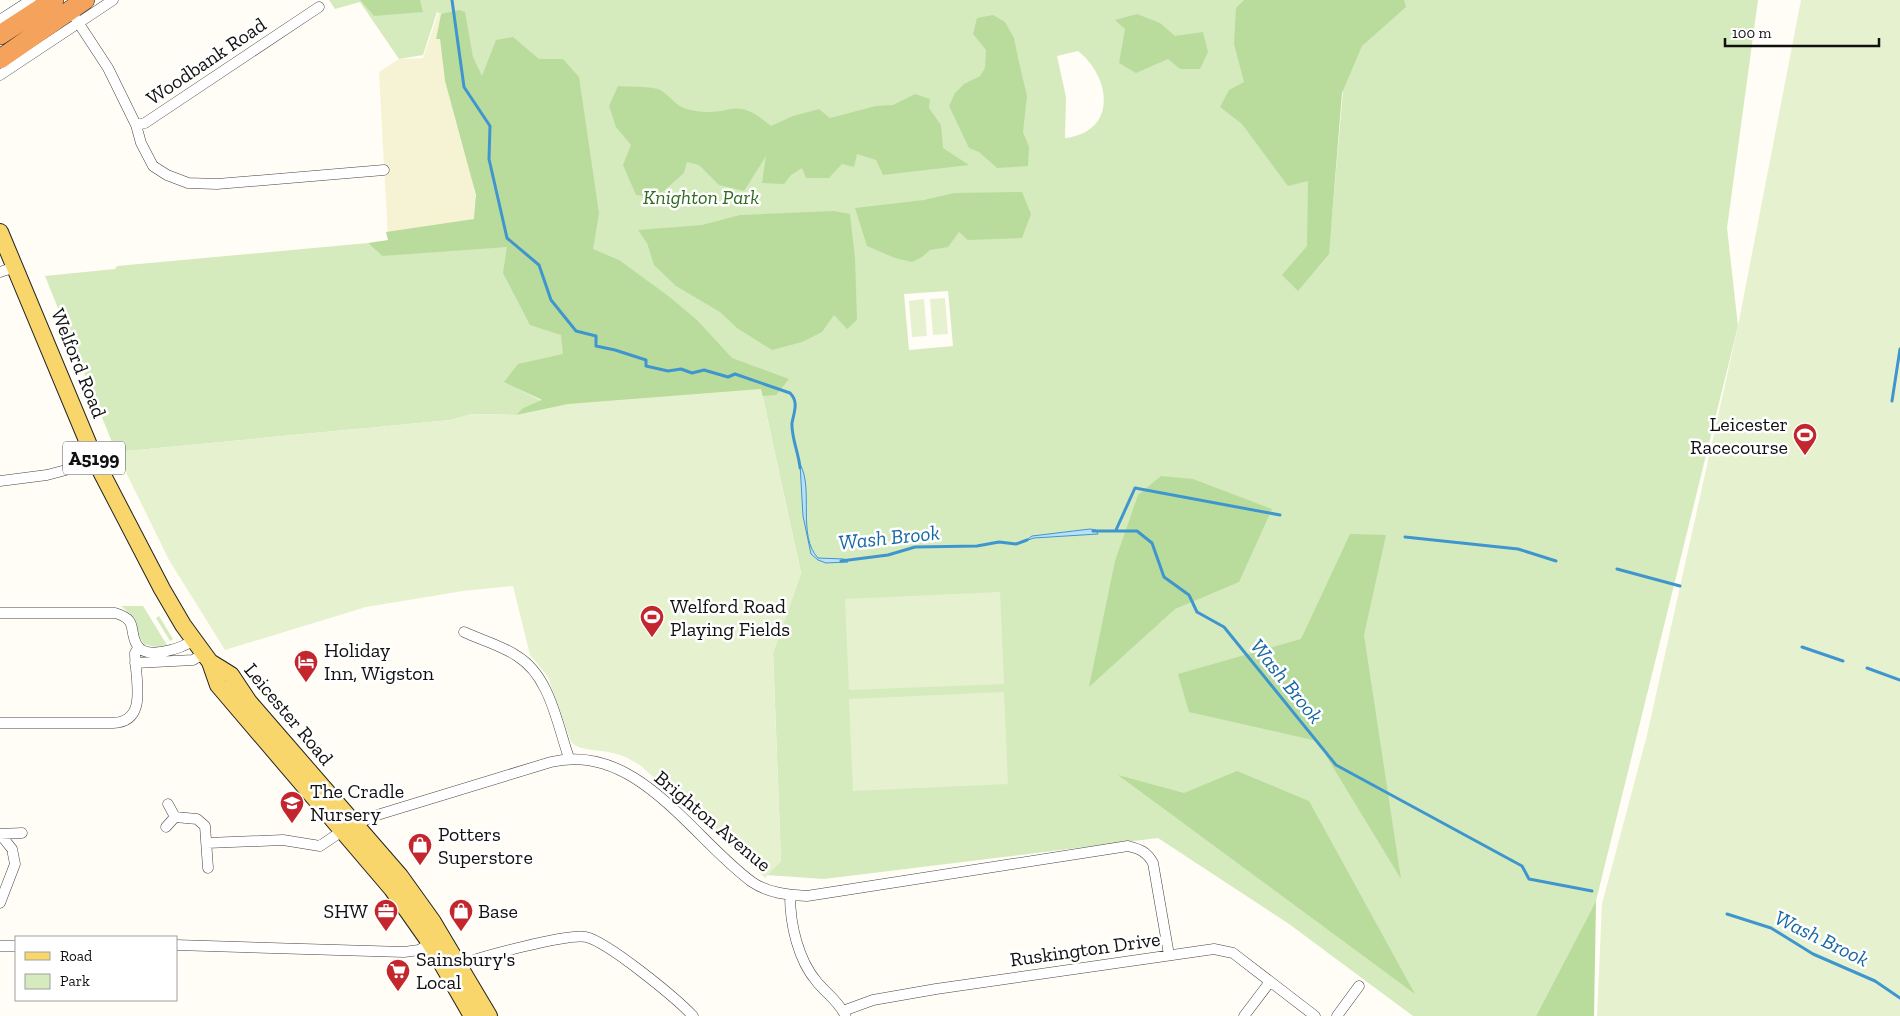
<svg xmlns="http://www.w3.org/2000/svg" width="1900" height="1016" font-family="'Zilla Slab',serif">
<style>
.farmland{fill:#f6f3d4}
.green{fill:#d5ebbd;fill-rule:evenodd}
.forest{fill:#b9dc9c}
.pitch{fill:#e6f2cf}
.water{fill:#b9e0f7;stroke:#3f96cf}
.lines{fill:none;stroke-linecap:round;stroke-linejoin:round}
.stream{stroke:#3f96cf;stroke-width:3}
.street-casing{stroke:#444;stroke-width:11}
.primary-casing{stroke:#222;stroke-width:18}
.highway-casing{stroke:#222;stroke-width:20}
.street{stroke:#fff;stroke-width:10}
.primary{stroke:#f9d66b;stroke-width:16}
.highway{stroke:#f5a25d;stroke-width:19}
.labels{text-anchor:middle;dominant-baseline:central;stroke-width:5;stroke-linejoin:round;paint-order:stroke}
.shield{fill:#fff;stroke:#585858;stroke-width:1}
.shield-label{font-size:19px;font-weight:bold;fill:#111}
.street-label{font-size:20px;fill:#111;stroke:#fff}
.park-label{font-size:20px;font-style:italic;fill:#2f6b1f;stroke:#fff}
.poi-label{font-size:20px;fill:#111;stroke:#fff;text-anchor:start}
.water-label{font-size:21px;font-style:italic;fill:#1768a6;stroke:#fff}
</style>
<rect width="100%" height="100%" fill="#fffdf5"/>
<path class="farmland" d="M438,13L441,14L436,38H440L445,81L472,177L481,231L388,240L379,72L399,59L423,58Z"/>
<path class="green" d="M329,0H1346L1330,238L1351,0H1758L1727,228L1738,326L1596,901L1536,1016H1413L1289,924L1158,838L824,879L766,875L781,861L773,653L801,573L761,389L519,364L505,382L542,401L523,408L516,415L472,414L451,420L116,452L45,276L115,269L117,266L368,243L382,256L474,219L476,195L450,18L437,12L423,55L399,59L360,2L335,9ZM1078,51C1112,78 1117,132 1065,138L1066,97L1057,56ZM948,291L953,346L909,350L904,294Z
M121,606H143L167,645L155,647L144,644C132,625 144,624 121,606Z
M159,616L173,639L170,641L156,618Z"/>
<path class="forest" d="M360,0H420L423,12L374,16Z
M1244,0H1404L1406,7L1362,46L1342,93L1329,254L1298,291L1282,275L1307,246L1308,181L1288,186L1242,124L1220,107L1229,90L1244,82L1234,44L1236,8Z
M459,10L465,12L473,57L482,76L496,40L513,37L539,59H563L579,77L599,213L593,249L619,260L667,295L697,320L732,358L789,379L776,395L516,415L523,408L542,400L504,382L518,364L563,354L561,335L530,325L503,273L507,247L382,256L368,243L388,240L386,232L474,219L476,195L445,81L440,39H436L441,14Z
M1137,14L1160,23L1175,36L1203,32L1208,52L1200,69H1180L1168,59L1136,73L1119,63L1125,29L1115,20Z
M993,15L1005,22L1014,38L1018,58L1027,96L1023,132L1029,147L1028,166L997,168L979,152L969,148L949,106L955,93L964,84L980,76L985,68L986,50L973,34L977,18Z
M618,86C627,87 653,86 660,90C675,99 674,108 696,111C734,117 733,94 771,126L793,116L819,109L830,118L876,106L893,105L915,94L930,99L929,108L941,125L943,148L969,165L883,175L876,160L857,154L854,167L842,164L829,178H806L802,168L791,175L784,184L762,183L766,156L744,191L719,185L699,165L687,162L684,173L657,197L636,195L623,165L631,145L616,127L609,106Z
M1022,192L1031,214L1022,238L968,240L959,232L948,247L930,250L922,257L912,262L895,258L867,246L855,208L924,200L954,193Z
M834,211L850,214L855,258L857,320L847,329L834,315L822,332L802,342L772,350L737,328L720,312L676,286L654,265L647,243L638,230L702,225L740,215Z
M1161,476L1193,479L1272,509L1239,582L1175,609L1089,687L1115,561L1138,495Z
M1350,534L1386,535L1364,635L1401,879L1317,741L1189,712L1178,674L1301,639Z
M1237,771L1309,801L1415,994L1118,775L1184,793Z
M1596,901L1594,1016H1536Z"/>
<path class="pitch" d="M1801,0H1900V1016H1597L1602,904L1647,735L1738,326Z
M945,298L948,334L933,335L930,299Z
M924,299L927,336L912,337L909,301Z
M761,389L801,573L773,653L781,861L765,878L641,766C632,760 623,755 612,753C598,749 582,752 571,742L548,677L530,655L513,586L463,591L366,607L225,650L169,560L116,452L451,420L472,414L516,415L568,404Z
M1000,592L1004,684L849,690L845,599Z
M1004,692L1008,784L853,791L849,699Z"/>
<path class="water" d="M800,464C814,489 797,536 818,558L844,559L848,562L826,563L818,560L811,554L803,516Z
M1090,529L1096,530L1098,534L1034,538L1025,541L1032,536Z"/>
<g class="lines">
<path class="stream" d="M452,0L464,87L490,126L489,159L507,238L539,265L551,300L576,331L596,336V346L615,350L646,360V366L668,371L681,369L692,373L704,370L728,377L735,374L790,393C799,402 794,412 792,423C791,437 799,454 800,468
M1892,401L1900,349
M1116,530L1135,488L1280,515
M1093,531H1137L1152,543L1164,577L1189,595L1197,612L1224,627L1336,765L1522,866L1529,879L1592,891
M1405,537L1518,549L1556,561
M841,561L888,555L915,547L977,546L999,542L1016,544L1027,540
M1617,569L1680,586
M1802,647L1843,661
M1867,668L1900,680
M1727,914L1771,928L1813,954L1875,981L1900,998"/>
<defs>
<path id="street" d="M70,10L108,68L136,125L141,143L153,166L167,175L188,183L217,184L384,170
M0,20L31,0
M0,75L113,0
M136,125L145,123L319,7
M0,272L15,267
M0,481L47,475L96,462
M0,613H115C139,620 128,630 137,645C146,661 182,648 194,640
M464,632C481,640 501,645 517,656C550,676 557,724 569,758
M135,663L193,660L203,654
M0,723H113C149,722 135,679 135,653L138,648
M175,817L197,819L205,826L208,868
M166,827L175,817L168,804
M0,834L12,849L15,864L0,903
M0,834L22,833
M207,843L283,840L320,846L342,831L374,816L551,762C636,741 692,838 752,882C768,893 788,895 807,896L1128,846C1140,849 1147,852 1153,863L1169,955
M790,895C790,924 798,960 817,982C826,993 839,1002 845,1015
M176,945L404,952L419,950L434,941
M0,946H16
M460,965C479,957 569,933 586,937C608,942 676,998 693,1016
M843,1011L873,1000L936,989L1214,949L1233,953L1315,1016
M1244,1016L1269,983
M1337,1016L1359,986"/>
<path id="primary" d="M0,232L96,462L162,589L183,625L210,662L218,685L392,889L430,943L472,1016
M210,662L231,675L249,702L400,876L433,922L489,1016"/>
<path id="highway" d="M0,35L54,0
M0,59L85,0"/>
</defs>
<use href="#street" class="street-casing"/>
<use href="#primary" class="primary-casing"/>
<use href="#highway" class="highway-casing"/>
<use href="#street" class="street"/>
<use href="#primary" class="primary"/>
<use href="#highway" class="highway"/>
</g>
<defs>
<symbol id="stadium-pin" viewBox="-11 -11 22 30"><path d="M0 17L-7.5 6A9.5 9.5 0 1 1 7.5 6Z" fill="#c4262e" stroke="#fff"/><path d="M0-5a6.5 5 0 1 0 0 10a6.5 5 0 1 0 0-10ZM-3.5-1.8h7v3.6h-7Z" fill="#fff"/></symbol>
<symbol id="hotel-pin" viewBox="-11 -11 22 30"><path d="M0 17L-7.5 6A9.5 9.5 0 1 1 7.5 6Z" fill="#c4262e" stroke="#fff"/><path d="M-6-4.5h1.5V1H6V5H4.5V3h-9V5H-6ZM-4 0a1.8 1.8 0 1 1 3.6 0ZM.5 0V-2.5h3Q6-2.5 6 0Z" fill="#fff"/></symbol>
<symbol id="school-pin" viewBox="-11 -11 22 30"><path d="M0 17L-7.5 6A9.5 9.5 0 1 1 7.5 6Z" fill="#c4262e" stroke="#fff"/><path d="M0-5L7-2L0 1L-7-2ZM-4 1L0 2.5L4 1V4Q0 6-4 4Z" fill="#fff"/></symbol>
<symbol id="shop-pin" viewBox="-11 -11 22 30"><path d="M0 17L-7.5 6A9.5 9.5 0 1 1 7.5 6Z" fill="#c4262e" stroke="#fff"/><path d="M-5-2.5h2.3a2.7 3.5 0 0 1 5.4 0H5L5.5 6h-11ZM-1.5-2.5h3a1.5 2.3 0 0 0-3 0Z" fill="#fff"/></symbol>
<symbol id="office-pin" viewBox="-11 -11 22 30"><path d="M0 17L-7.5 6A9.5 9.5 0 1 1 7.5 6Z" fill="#c4262e" stroke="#fff"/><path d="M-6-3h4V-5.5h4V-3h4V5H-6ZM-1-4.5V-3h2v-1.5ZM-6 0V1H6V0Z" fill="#fff"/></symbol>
<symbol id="supermarket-pin" viewBox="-11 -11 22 30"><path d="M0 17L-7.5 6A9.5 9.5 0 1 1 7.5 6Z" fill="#c4262e" stroke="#fff"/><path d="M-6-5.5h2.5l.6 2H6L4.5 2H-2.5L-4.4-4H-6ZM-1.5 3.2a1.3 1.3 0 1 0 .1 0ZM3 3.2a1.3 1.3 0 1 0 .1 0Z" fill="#fff"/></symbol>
</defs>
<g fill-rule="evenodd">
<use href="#stadium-pin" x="1791" y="421" width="28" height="38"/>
<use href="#stadium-pin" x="638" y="603" width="28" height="38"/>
<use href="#hotel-pin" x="292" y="648" width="28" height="38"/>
<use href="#school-pin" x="278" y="789" width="28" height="38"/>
<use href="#shop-pin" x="406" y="831" width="28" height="38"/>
<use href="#office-pin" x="372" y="897" width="28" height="38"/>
<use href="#shop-pin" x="447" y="897" width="28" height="38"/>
<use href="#supermarket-pin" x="384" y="957" width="28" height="38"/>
</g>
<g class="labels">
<rect class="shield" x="63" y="441.5" width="62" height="33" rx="4"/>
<g class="shield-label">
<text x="94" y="458">A5199</text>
</g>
<g class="street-label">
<text transform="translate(206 61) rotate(-34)">Woodbank Road</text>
<text transform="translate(79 363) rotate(68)">Welford Road</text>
<text transform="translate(289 714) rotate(50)">Leicester Road</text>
<text transform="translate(713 821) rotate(40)">Brighton Avenue</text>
<text transform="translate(1085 949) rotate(-8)">Ruskington Drive</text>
</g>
<g class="park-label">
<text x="701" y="197">Knighton Park</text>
</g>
<g class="poi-label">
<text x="1788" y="424" text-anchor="end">Leicester<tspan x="1788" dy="23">Racecourse</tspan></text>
<text x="670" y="606">Welford Road<tspan x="670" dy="23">Playing Fields</tspan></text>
<text x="324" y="650">Holiday<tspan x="324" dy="23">Inn, Wigston</tspan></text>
<text x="310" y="791">The Cradle<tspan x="310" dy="23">Nursery</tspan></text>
<text x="438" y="834">Potters<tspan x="438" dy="23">Superstore</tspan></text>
<text x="368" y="911" text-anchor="end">SHW</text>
<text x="478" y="911">Base</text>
<text x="416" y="959">Sainsbury's<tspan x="416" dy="23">Local</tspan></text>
</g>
<g class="water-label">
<text transform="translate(889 537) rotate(-6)">Wash Brook</text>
<text transform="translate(1287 681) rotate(51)">Wash Brook</text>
<text transform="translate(1822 938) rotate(26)">Wash Brook</text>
</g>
</g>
<rect x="15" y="936" width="162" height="65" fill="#ffffff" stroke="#a0a0a0"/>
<rect x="25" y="952" width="25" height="8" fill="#f9d66b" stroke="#a0a0a0"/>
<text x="60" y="961" font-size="15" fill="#111111">Road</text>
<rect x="25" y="974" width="25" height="15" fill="#d5ebbd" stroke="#a0a0a0"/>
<text x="60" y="986" font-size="15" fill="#111111">Park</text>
<path d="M1725 38v8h154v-8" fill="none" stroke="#111111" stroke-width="2.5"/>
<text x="1732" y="38" font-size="15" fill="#111111" stroke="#ffffff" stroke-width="4" paint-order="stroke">100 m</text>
</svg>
